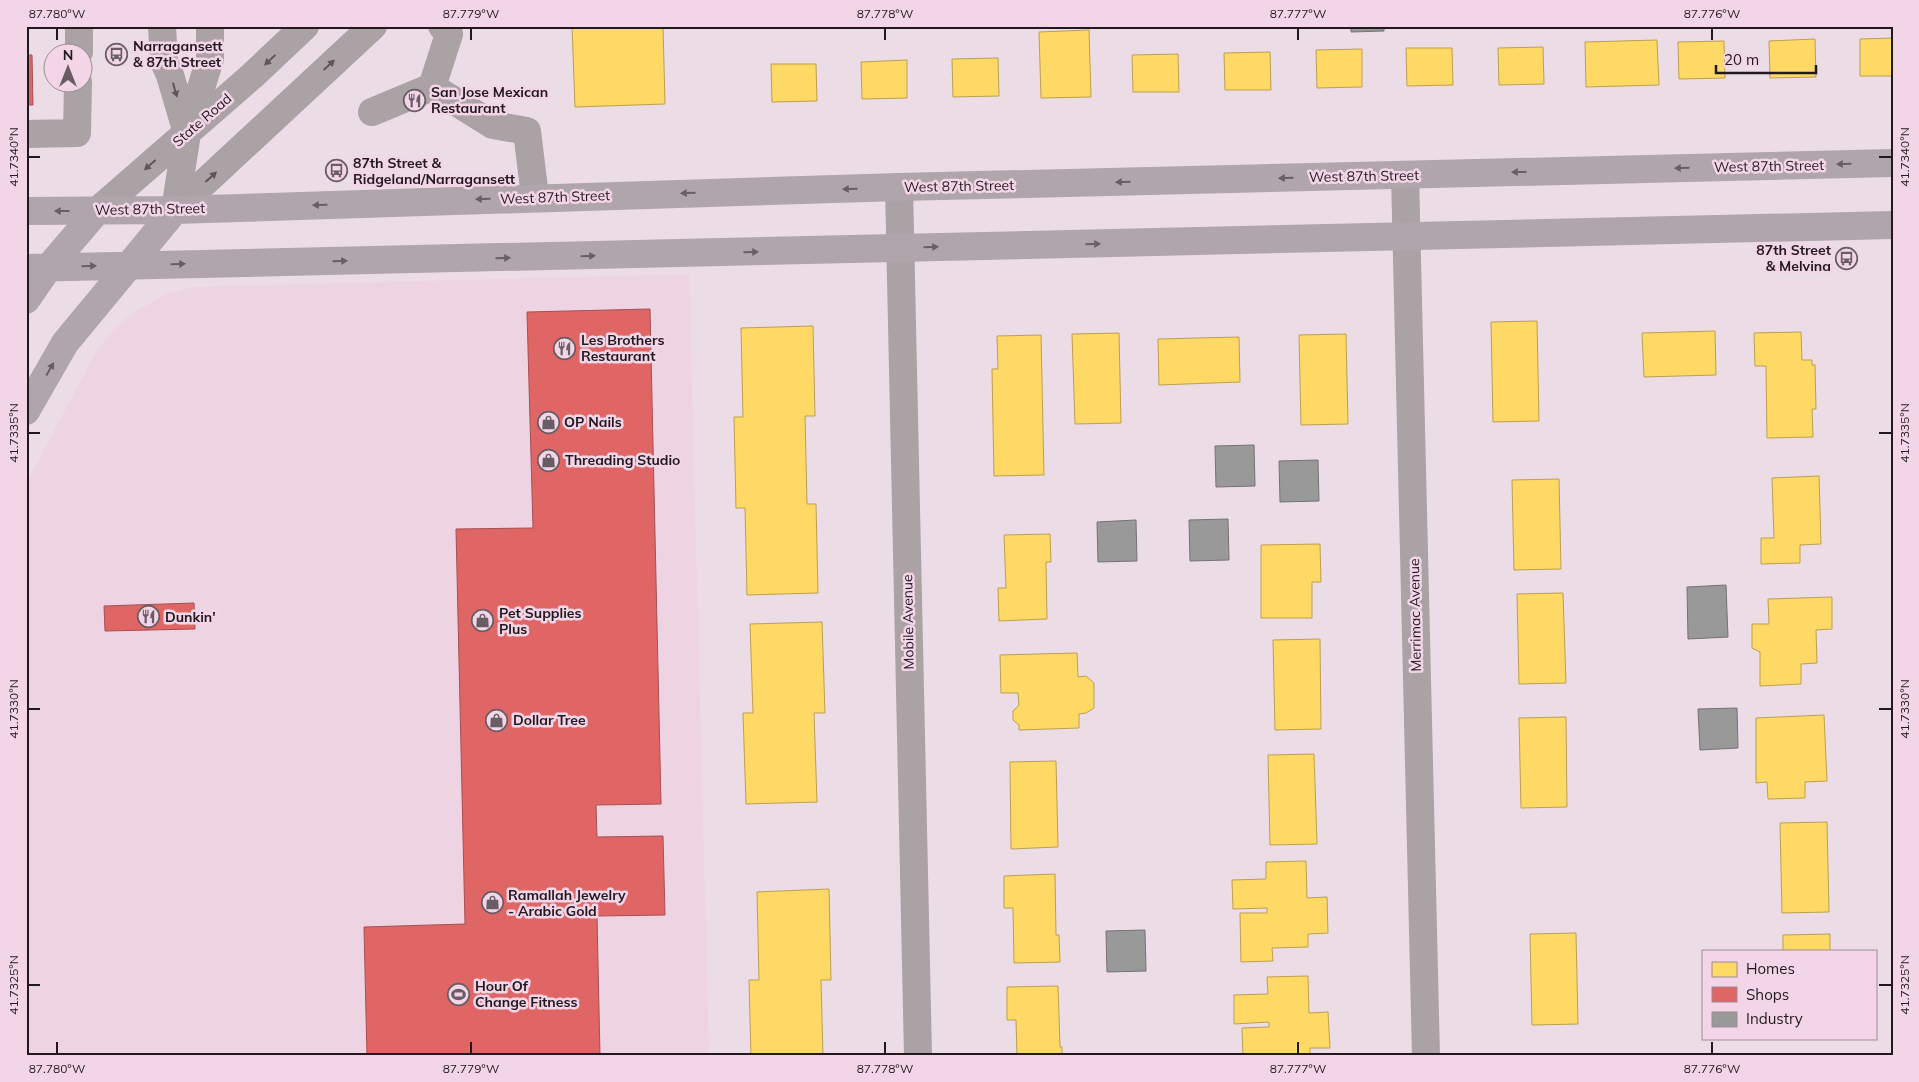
<svg xmlns="http://www.w3.org/2000/svg" width="1919" height="1082" font-family="Mulish,sans-serif">
<style>
.built{fill:#eed3e3}
.homes{fill:#ffd966;stroke:#bd9f51}
.shops{fill:#e06666;stroke:#a74f51}
.industry{fill:#999;stroke:#757274}
.lines{fill:none;stroke-linecap:round;stroke-linejoin:round}
.minor{stroke:#aaa2a5;stroke-width:28}
.major{stroke:#b0a5aa;stroke-width:28}
.oneway{fill:#5f565b}
.oneway2{fill:#695e64}
.ticks{fill:none;stroke:#22181f;stroke-width:2}
.labels{text-anchor:middle;dominant-baseline:central;stroke-width:5;stroke-linejoin:round;paint-order:stroke}
.poi-label{font-size:14px;font-weight:bold;fill:#22181f;stroke:#f2d6e7;text-anchor:start}
.street-label{font-size:14px;fill:#22181f;stroke:#f2d6e7}
.neatline{fill:none;stroke:#22181f;stroke-width:2}
.ticks-label{font-size:12px;text-anchor:middle;fill:#22181f}
</style>
<rect width="100%" height="100%" fill="#ecdce6"/>
<path class="built" d="M689,274L709,1056H26V484L95,353L119,324L138,310L164,295L191,287Z"/>
<path class="homes" d="M572,26H663L665,104L575,107Z
M1089,30L1091,97L1041,98L1039,32Z
M1893,38V76H1860V39Z
M1815,39L1816,77L1770,78L1769,41Z
M1657,40L1659,85L1586,87L1585,42Z
M1724,41L1725,78L1679,79L1678,42Z
M1543,47L1544,84L1499,85L1498,48Z
M1406,48H1452L1453,85L1407,86Z
M1362,49V87L1317,88L1316,50Z
M1270,52L1271,90H1225L1224,53Z
M1178,54L1179,92H1133L1132,55Z
M998,58L999,96L953,97L952,59Z
M907,60V98L862,99L861,62Z
M771,64H816L817,101L772,102Z
M1537,321L1539,421L1493,422L1491,322Z
M813,326L815,416H805L807,504H816L818,593L747,595L745,508H736L734,417H743L741,328Z
M1715,331L1716,375L1644,377L1642,333Z
M1801,332L1802,360H1812V365H1815L1816,409H1812L1813,437L1767,438L1766,366H1755L1754,333Z
M1119,333L1121,423L1075,424L1072,334Z
M1346,334L1348,424L1301,425L1299,335Z
M1041,335L1044,475L994,476L992,369H998L997,336Z
M1239,337L1240,382L1159,385L1158,339Z
M1819,476L1821,544L1800,545V563L1761,564V538H1774L1772,478Z
M1559,479L1561,569L1514,570L1512,480Z
M1050,534L1051,562H1046L1047,619L999,621L998,588H1006L1004,535Z
M1320,544L1321,582H1312V618H1261V545Z
M1563,593L1566,683L1519,684L1517,594Z
M1832,597V629L1816,630L1817,663L1801,664V684L1760,686V652L1752,648V624H1769L1768,599Z
M822,622L825,713H814L817,802L746,804L743,713H753L750,624Z
M1320,639L1321,729L1275,730L1273,640Z
M1077,653L1078,677L1086,676L1094,683V708L1086,713L1079,714V728L1019,730V725L1013,720V711L1019,705L1018,693H1001L1000,655Z
M1824,715L1827,781L1805,782V798L1768,799L1767,782L1756,783V718Z
M1566,717L1567,807L1521,808L1519,718Z
M1314,754L1317,844L1270,845L1268,755Z
M1056,761L1058,847L1011,849L1010,762Z
M1827,822L1829,912L1782,913L1780,823Z
M1306,861L1307,898L1327,897L1328,933L1308,934V947L1272,948L1273,961L1241,962L1240,913H1267V908L1233,909L1232,880L1266,879V862Z
M1055,874L1056,935H1059L1060,962L1014,963L1013,908H1004V876Z
M829,889L831,980H821L823,1056H751L749,980H759L757,892Z
M1576,933L1578,1024L1532,1025L1530,934Z
M1830,934V951H1783V935Z
M1308,976L1309,1013L1328,1012L1330,1048H1310V1056H1243L1242,1028L1269,1027V1022L1234,1024V995L1268,994L1267,977Z
M1058,986L1060,1047H1062V1056H1017L1016,1020H1007V987Z"/>
<path class="shops" d="M26,55H32L33,105H26Z
M650,309L661,804L596,805L597,837L663,836L665,915L597,916L600,1056H367L364,927L465,924L456,529L533,528L527,312Z
M194,603L195,629L105,631L104,606Z"/>
<path class="industry" d="M1351,26H1384V31L1351,32Z
M1254,445L1255,486L1216,487L1215,446Z
M1318,460L1319,501L1280,502L1279,461Z
M1228,519L1229,560L1190,561L1189,520Z
M1136,520L1137,561L1098,562L1097,522Z
M1726,585L1728,637L1688,639L1687,587Z
M1737,708L1738,748L1700,750L1698,709Z
M1145,930L1146,971L1107,972L1106,931Z"/>
<g class="lines">
<path class="minor" d="M162,26L164,62L170,75L187,133
M79,52V26
M432,87L493,125L527,131L535,197
M372,112L432,87L449,34L442,26
M26,134L77,133L78,82
M1405,175L1426,1056
M899,187L918,1056
M175,210L373,26
M175,210L187,133L210,59V26
M97,211L252,76L305,26"/>
<path class="major" d="M26,211L175,210L899,187L1893,163
M26,268L1893,225
M26,300L49,267L97,211
M26,411L65,343L175,210"/>
</g>
<defs><path id="oneway-solid" d="M-6-.8H1V-3.2L6.5 0L1 3.2V.8H-6Z" transform="scale(1.25)"/></defs>
<g class="oneway">
<use href="#oneway-solid" transform="translate(270 60) rotate(137)"/>
<use href="#oneway-solid" transform="translate(329 65) rotate(-43)"/>
<use href="#oneway-solid" transform="translate(175 90) rotate(74)"/>
<use href="#oneway-solid" transform="translate(150 165) rotate(139)"/>
<use href="#oneway-solid" transform="translate(211 177) rotate(-42)"/>
</g>
<g class="oneway2">
<use href="#oneway-solid" transform="translate(1844 164) rotate(179)"/>
<use href="#oneway-solid" transform="translate(1682 168) rotate(179)"/>
<use href="#oneway-solid" transform="translate(1519 172) rotate(179)"/>
<use href="#oneway-solid" transform="translate(1286 178) rotate(179)"/>
<use href="#oneway-solid" transform="translate(1123 182) rotate(179)"/>
<use href="#oneway-solid" transform="translate(850 189) rotate(178)"/>
<use href="#oneway-solid" transform="translate(688 193) rotate(178)"/>
<use href="#oneway-solid" transform="translate(483 199) rotate(178)"/>
<use href="#oneway-solid" transform="translate(320 205) rotate(178)"/>
<use href="#oneway-solid" transform="translate(62 211) rotate(180)"/>
<use href="#oneway-solid" transform="translate(1093 244) rotate(-1)"/>
<use href="#oneway-solid" transform="translate(931 247) rotate(-1)"/>
<use href="#oneway-solid" transform="translate(751 252) rotate(-1)"/>
<use href="#oneway-solid" transform="translate(588 256) rotate(-1)"/>
<use href="#oneway-solid" transform="translate(503 258) rotate(-1)"/>
<use href="#oneway-solid" transform="translate(340 261) rotate(-1)"/>
<use href="#oneway-solid" transform="translate(178 264) rotate(-1)"/>
<use href="#oneway-solid" transform="translate(89 266) rotate(-1)"/>
<use href="#oneway-solid" transform="translate(50 369) rotate(-60)"/>
</g>
<path class="ticks" d="M57,28V40M471,28V40M885,28V40M1298,28V40M1712,28V40M28,157H40M1879,157H1892M28,433H40M1879,433H1892M28,709H40M1879,709H1892M28,985H40M1879,985H1892M57,1042V1054M471,1042V1054M885,1042V1054M1298,1042V1054M1712,1042V1054"/>
<defs>
<symbol id="bus-ring" viewBox="-11 -11 22 22"><circle r="9.5" fill="#f2d6e7" stroke="#695d65" stroke-width="1.5"/><path d="M-5-6H5V4H4V6H2V4H-2V6H-4V4H-5ZM-3.5-4V0h7V-4ZM-3.5 1.2v1.5H-2V1.2ZM2 1.2v1.5H3.5V1.2Z" fill="#695d65"/></symbol>
<symbol id="restaurant-ring" viewBox="-11 -11 22 22"><circle r="9.5" fill="#f2d6e7" stroke="#695d65" stroke-width="1.5"/><path d="M-5-6h1v4h1v-4h1v4h1v-4h1v5L-1.5 .5V6h-2V.5L-5-1ZM5-6V6H3V1.5H1.5Q1.5-4 5-6Z" fill="#695d65"/></symbol>
<symbol id="shop-ring" viewBox="-11 -11 22 22"><circle r="9.5" fill="#f2d6e7" stroke="#695d65" stroke-width="1.5"/><path d="M-5-2.5h2.3a2.7 3.5 0 0 1 5.4 0H5L5.5 6h-11ZM-1.5-2.5h3a1.5 2.3 0 0 0-3 0Z" fill="#695d65"/></symbol>
<symbol id="stadium-ring" viewBox="-11 -11 22 22"><circle r="9.5" fill="#f2d6e7" stroke="#695d65" stroke-width="1.5"/><path d="M0-5a6.5 5 0 1 0 0 10a6.5 5 0 1 0 0-10ZM-3.5-1.8h7v3.6h-7Z" fill="#695d65"/></symbol>
</defs>
<g fill-rule="evenodd">
<use href="#bus-ring" x="104" y="42" width="25" height="25"/>
<use href="#restaurant-ring" x="402" y="88" width="25" height="25"/>
<use href="#bus-ring" x="324" y="158" width="25" height="25"/>
<use href="#bus-ring" x="1834" y="246" width="25" height="25"/>
<use href="#restaurant-ring" x="552" y="336" width="25" height="25"/>
<use href="#shop-ring" x="536" y="410" width="25" height="25"/>
<use href="#shop-ring" x="536" y="448" width="25" height="25"/>
<use href="#restaurant-ring" x="136" y="604" width="25" height="25"/>
<use href="#shop-ring" x="470" y="608" width="25" height="25"/>
<use href="#shop-ring" x="484" y="708" width="25" height="25"/>
<use href="#shop-ring" x="480" y="890" width="25" height="25"/>
<use href="#stadium-ring" x="446" y="982" width="25" height="25"/>
</g>
<g class="labels">
<g class="poi-label">
<text x="133" y="46">Narragansett<tspan x="133" dy="16">&amp; 87th Street</tspan></text>
<text x="431" y="92">San Jose Mexican<tspan x="431" dy="16">Restaurant</tspan></text>
<text x="353" y="163">87th Street &amp;<tspan x="353" dy="16">Ridgeland/Narragansett</tspan></text>
<text x="1831" y="250" text-anchor="end">87th Street<tspan x="1831" dy="16">&amp; Melvina</tspan></text>
<text x="581" y="340">Les Brothers<tspan x="581" dy="16">Restaurant</tspan></text>
<text x="564" y="422">OP Nails</text>
<text x="565" y="460">Threading Studio</text>
<text x="499" y="613">Pet Supplies<tspan x="499" dy="16">Plus</tspan></text>
<text x="165" y="617">Dunkin'</text>
<text x="513" y="720">Dollar Tree</text>
<text x="508" y="895">Ramallah Jewelry<tspan x="508" dy="16">- Arabic Gold</tspan></text>
<text x="475" y="986">Hour Of<tspan x="475" dy="16">Change Fitness</tspan></text>
</g>
<g class="street-label">
<text transform="translate(202 120) rotate(-41)">State Road</text>
<text transform="translate(1769 166) rotate(-1)">West 87th Street</text>
<text transform="translate(1364 176) rotate(-1)">West 87th Street</text>
<text transform="translate(959 186) rotate(-1)">West 87th Street</text>
<text transform="translate(555 197) rotate(-2)">West 87th Street</text>
<text transform="translate(150 209) rotate(-1)">West 87th Street</text>
<text transform="translate(1415 615) rotate(-91)">Merrimac Avenue</text>
<text transform="translate(908 622) rotate(-91)">Mobile Avenue</text>
</g>
</g>
<rect width="1919" height="1082" fill="none" stroke="#f2d6e7" stroke-width="55"/>
<rect x="1702" y="950" width="175" height="90" fill="#f2d6e7" stroke="#9f8a97"/>
<rect x="1712" y="962" width="25" height="15" fill="#ffd966" stroke="#9f8a97"/>
<text x="1746" y="974" font-size="15" fill="#22181f">Homes</text>
<rect x="1712" y="987" width="25" height="15" fill="#e06666" stroke="#9f8a97"/>
<text x="1746" y="1000" font-size="15" fill="#22181f">Shops</text>
<rect x="1712" y="1012" width="25" height="15" fill="#999999" stroke="#9f8a97"/>
<text x="1746" y="1024" font-size="15" fill="#22181f">Industry</text>
<g transform="translate(68 68)"><circle r="24" fill="#f2d6e7" stroke="#9f8a97"/>
<path d="M0-4L9 19L0 12L-9 19Z" fill="#695d65"/>
<text y="-8" font-size="14" font-weight="bold" text-anchor="middle" fill="#22181f">N</text>
</g>
<path d="M1716 65v8h100v-8" fill="none" stroke="#22181f" stroke-width="2.5"/>
<text x="1724" y="65" font-size="15" fill="#22181f" stroke="#f2d6e7" stroke-width="4" paint-order="stroke">20 m</text>
<rect x="28" y="28" width="1864" height="1026" class="neatline"/>
<g class="ticks-label">
<text x="57" y="18">87.780°W</text>
<text x="471" y="18">87.779°W</text>
<text x="885" y="18">87.778°W</text>
<text x="1298" y="18">87.777°W</text>
<text x="1712" y="18">87.776°W</text>
<text transform="translate(14 157) rotate(-90)" y="4">41.7340°N</text>
<text transform="translate(1905 157) rotate(-90)" y="4">41.7340°N</text>
<text transform="translate(14 433) rotate(-90)" y="4">41.7335°N</text>
<text transform="translate(1905 433) rotate(-90)" y="4">41.7335°N</text>
<text transform="translate(14 709) rotate(-90)" y="4">41.7330°N</text>
<text transform="translate(1905 709) rotate(-90)" y="4">41.7330°N</text>
<text transform="translate(14 985) rotate(-90)" y="4">41.7325°N</text>
<text transform="translate(1905 985) rotate(-90)" y="4">41.7325°N</text>
<text x="57" y="1073">87.780°W</text>
<text x="471" y="1073">87.779°W</text>
<text x="885" y="1073">87.778°W</text>
<text x="1298" y="1073">87.777°W</text>
<text x="1712" y="1073">87.776°W</text>
</g>
</svg>
